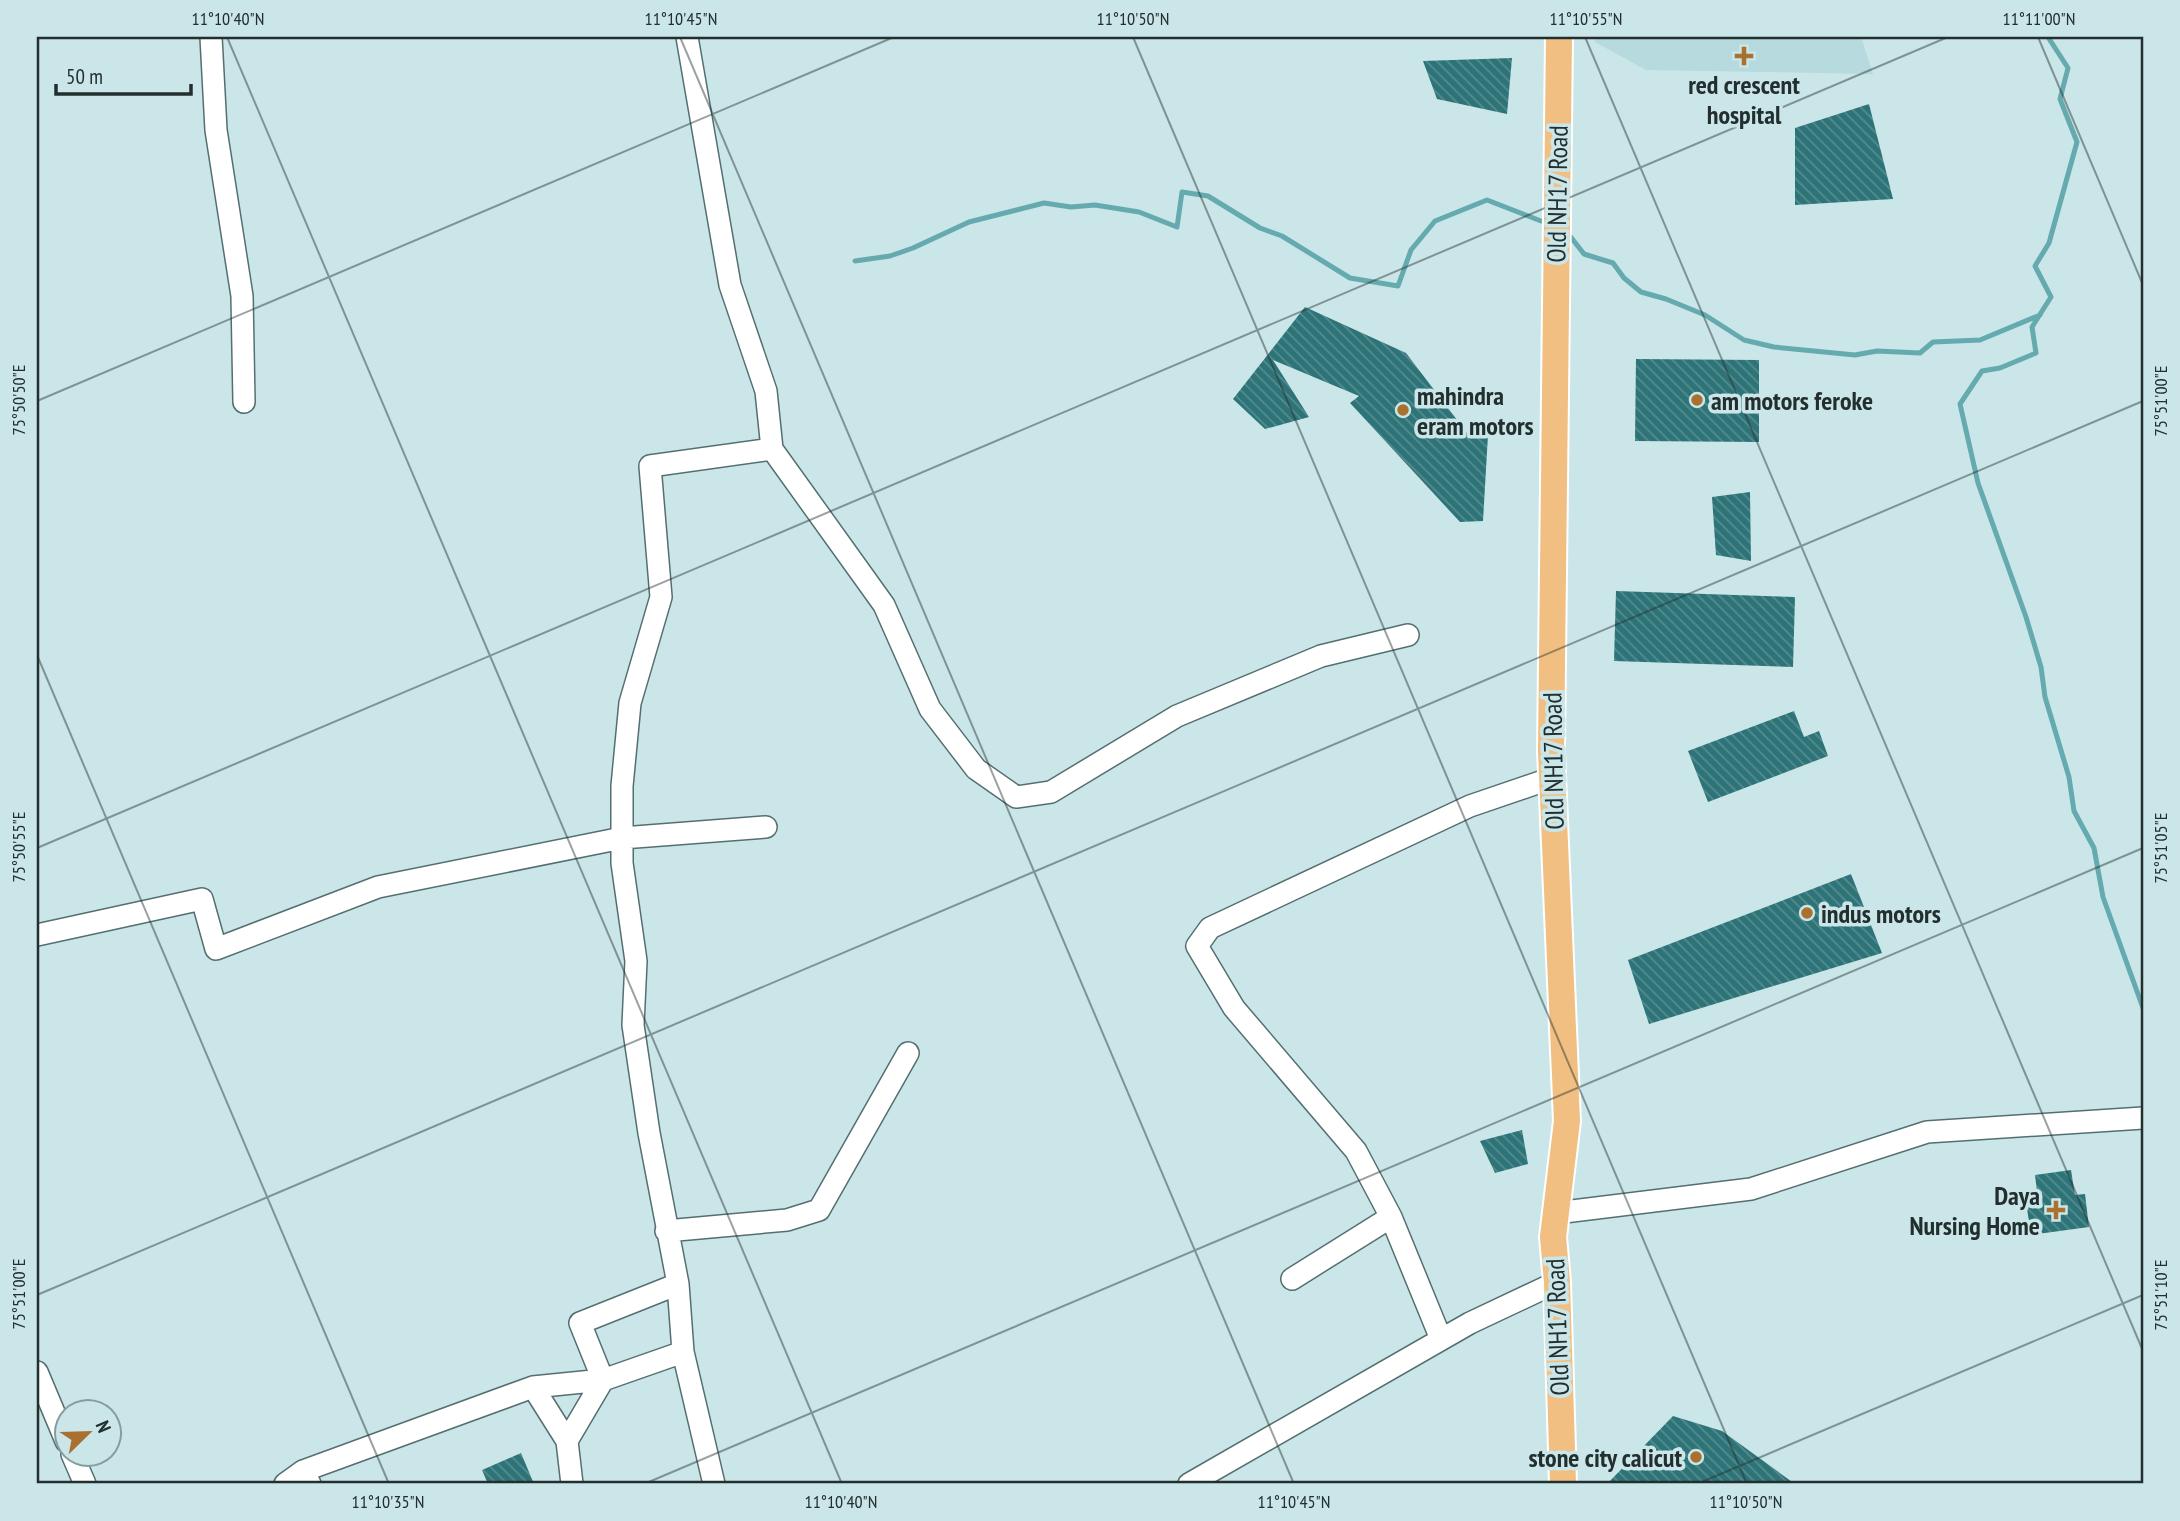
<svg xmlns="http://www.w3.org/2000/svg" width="2180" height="1521" font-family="'PT Sans Narrow',sans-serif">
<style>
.built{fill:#b6dadd}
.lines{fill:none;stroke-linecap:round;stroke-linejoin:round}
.stream{stroke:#65aaae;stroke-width:5}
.building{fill:url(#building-back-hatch)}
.minor-casing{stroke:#556f70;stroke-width:24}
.major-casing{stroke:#fff;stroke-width:30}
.minor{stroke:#fff;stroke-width:21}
.major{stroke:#f1bf82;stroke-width:26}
.ticks{fill:none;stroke:#232e2f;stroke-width:2;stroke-opacity:0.45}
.poi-dot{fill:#a9702f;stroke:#cae6e8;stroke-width:2.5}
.labels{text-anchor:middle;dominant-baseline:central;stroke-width:7;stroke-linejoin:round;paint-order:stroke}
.poi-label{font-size:26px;font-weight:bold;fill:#232e2f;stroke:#cae6e8;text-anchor:start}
.street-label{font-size:26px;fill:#232e2f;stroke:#cae6e8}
.neatline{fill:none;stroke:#232e2f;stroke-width:2.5}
.ticks-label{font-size:18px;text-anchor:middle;fill:#232e2f}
</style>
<defs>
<pattern id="building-back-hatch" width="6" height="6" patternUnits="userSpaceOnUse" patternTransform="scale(1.75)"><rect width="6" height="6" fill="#2c7478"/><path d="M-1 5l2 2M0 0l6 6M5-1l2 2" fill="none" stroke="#588b8e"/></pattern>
</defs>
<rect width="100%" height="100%" fill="#cae6e8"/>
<path class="built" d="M1594,37H1861L1873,74L1646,70L1595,42Z"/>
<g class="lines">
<path class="stream" d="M2048,37L2068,68L2060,99L2077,142L2049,243L2035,266L2051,297L2032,327L2036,353L2000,368L1982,371L1960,404L1978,483L2026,617L2041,667L2045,697L2069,777L2074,811L2094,848L2103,897L2143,1008
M1566,231L1584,254L1613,263L1624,278L1641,292L1666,299L1705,315L1744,340L1774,347L1855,355L1877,351L1920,353L1933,342L1980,340L2040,315
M855,261L890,256L913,248L969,222L1044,203L1071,207L1095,205L1139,212L1177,227L1182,192L1208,196L1260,228L1282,236L1350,278L1398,286L1411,250L1435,221L1487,200L1541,221"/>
</g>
<path class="building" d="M1512,58L1507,114L1437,99L1423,61Z
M1869,104L1893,199L1795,205V128Z
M1305,307L1406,353L1467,433L1488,435L1483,521L1460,522L1350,403L1359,396L1273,360L1309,417L1265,429L1233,399Z
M1636,359L1759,360V442L1635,441Z
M1750,492L1751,561L1716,555L1712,497Z
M1616,591L1795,597L1793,667L1614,661Z
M1794,711L1804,737L1819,731L1828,756L1708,802L1688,751Z
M1851,874L1882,953L1649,1024L1628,960Z
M1522,1130L1528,1164L1495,1173L1480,1141Z
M2071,1170L2075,1195L2085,1194L2089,1227L2031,1235L2026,1202L2038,1200L2035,1175Z
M1673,1416L1722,1431L1795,1484H1607Z
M521,1453L534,1484H488L482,1470Z"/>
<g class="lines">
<defs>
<path id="minor" d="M211,37L216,130L242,296L244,402
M772,449L884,605L930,709L976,769L1016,797L1051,792L1177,716L1321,656L1408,635
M37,935L202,899L216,949L378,887L622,838L766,827
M1556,1213L1751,1189L1927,1132L2143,1118
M666,1231L787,1220L819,1210L908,1053
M1292,1279L1391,1217
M1441,1339L1391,1217L1356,1151L1234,1008L1197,946L1210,928L1470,806L1552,778
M683,1352L714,1484
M37,1372L66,1441
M533,1387L567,1441L572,1484
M567,1441L603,1380L683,1352L678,1284
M72,1454L85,1484
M285,1484L303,1471
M310,1484L303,1471L533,1387L603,1380L580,1323L678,1284L649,1133L633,1025L636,961L622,863V786L630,703L661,597L650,466L772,449L766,391L730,285L687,37
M1189,1484L1470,1323L1557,1282"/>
<path id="major" d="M1559,37L1551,751L1567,1121L1553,1237L1557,1282L1563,1484"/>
</defs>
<use href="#minor" class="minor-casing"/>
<use href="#major" class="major-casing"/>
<use href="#minor" class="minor"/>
<use href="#major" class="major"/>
</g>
<path class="ticks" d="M227,37L842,1484M680,37L1294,1484M1133,37L1747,1484M1585,37L2143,1351M2038,37L2143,285M37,401L894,37M37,655L389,1484M37,848L1948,37M37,1295L2143,401M644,1484L2143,848M1697,1484L2143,1295"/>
<g class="poi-dot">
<path d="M1740.5 45.5h7v7h7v7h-7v7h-7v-7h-7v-7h7z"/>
<circle cx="1697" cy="400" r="7"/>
<circle cx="1403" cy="410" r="7"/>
<circle cx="1807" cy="913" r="7"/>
<path d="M2052.5 1199.5h7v7h7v7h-7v7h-7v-7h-7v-7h7z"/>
<circle cx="1696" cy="1457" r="7"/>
</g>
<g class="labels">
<g class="poi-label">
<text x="1744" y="84" text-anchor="middle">red crescent<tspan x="1744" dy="30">hospital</tspan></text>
<text x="1417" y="395">mahindra<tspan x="1417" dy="30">eram motors</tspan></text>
<text x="1711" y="400">am motors feroke</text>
<text x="1821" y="913">indus motors</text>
<text x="2040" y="1195" text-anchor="end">Daya<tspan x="2040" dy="30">Nursing Home</tspan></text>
<text x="1682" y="1457" text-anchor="end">stone city calicut</text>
</g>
<g class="street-label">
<text transform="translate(1557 194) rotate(-89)">Old NH17 Road</text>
<text transform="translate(1553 761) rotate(-91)">Old NH17 Road</text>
<text transform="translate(1557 1327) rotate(-92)">Old NH17 Road</text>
</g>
</g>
<rect width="2180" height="1521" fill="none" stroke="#cae6e8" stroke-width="77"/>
<g transform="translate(88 1433) rotate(67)"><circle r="33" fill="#cae6e8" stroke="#879c9e" stroke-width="2"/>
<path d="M0-5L12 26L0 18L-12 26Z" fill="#a9702f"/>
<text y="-10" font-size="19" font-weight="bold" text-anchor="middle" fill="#232e2f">N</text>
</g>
<path d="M56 84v10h135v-10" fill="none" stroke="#232e2f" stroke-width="3.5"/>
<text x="66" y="84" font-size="21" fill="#232e2f" stroke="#cae6e8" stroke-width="5" paint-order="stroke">50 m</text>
<rect x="38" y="38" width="2104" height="1444" class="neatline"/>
<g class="ticks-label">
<text x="228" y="25">11°10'40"N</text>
<text x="681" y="25">11°10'45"N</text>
<text x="1133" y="25">11°10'50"N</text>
<text x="1586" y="25">11°10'55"N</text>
<text x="2039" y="25">11°11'00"N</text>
<text transform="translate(19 400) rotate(-90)" y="6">75°50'50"E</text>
<text transform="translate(2161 401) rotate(-90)" y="6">75°51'00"E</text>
<text transform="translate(19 847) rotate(-90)" y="6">75°50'55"E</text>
<text transform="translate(2161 848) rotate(-90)" y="6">75°51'05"E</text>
<text transform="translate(19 1294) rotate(-90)" y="6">75°51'00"E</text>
<text transform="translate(2161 1295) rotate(-90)" y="6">75°51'10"E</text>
<text x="388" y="1508">11°10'35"N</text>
<text x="841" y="1508">11°10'40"N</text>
<text x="1294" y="1508">11°10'45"N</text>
<text x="1746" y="1508">11°10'50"N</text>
</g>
</svg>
